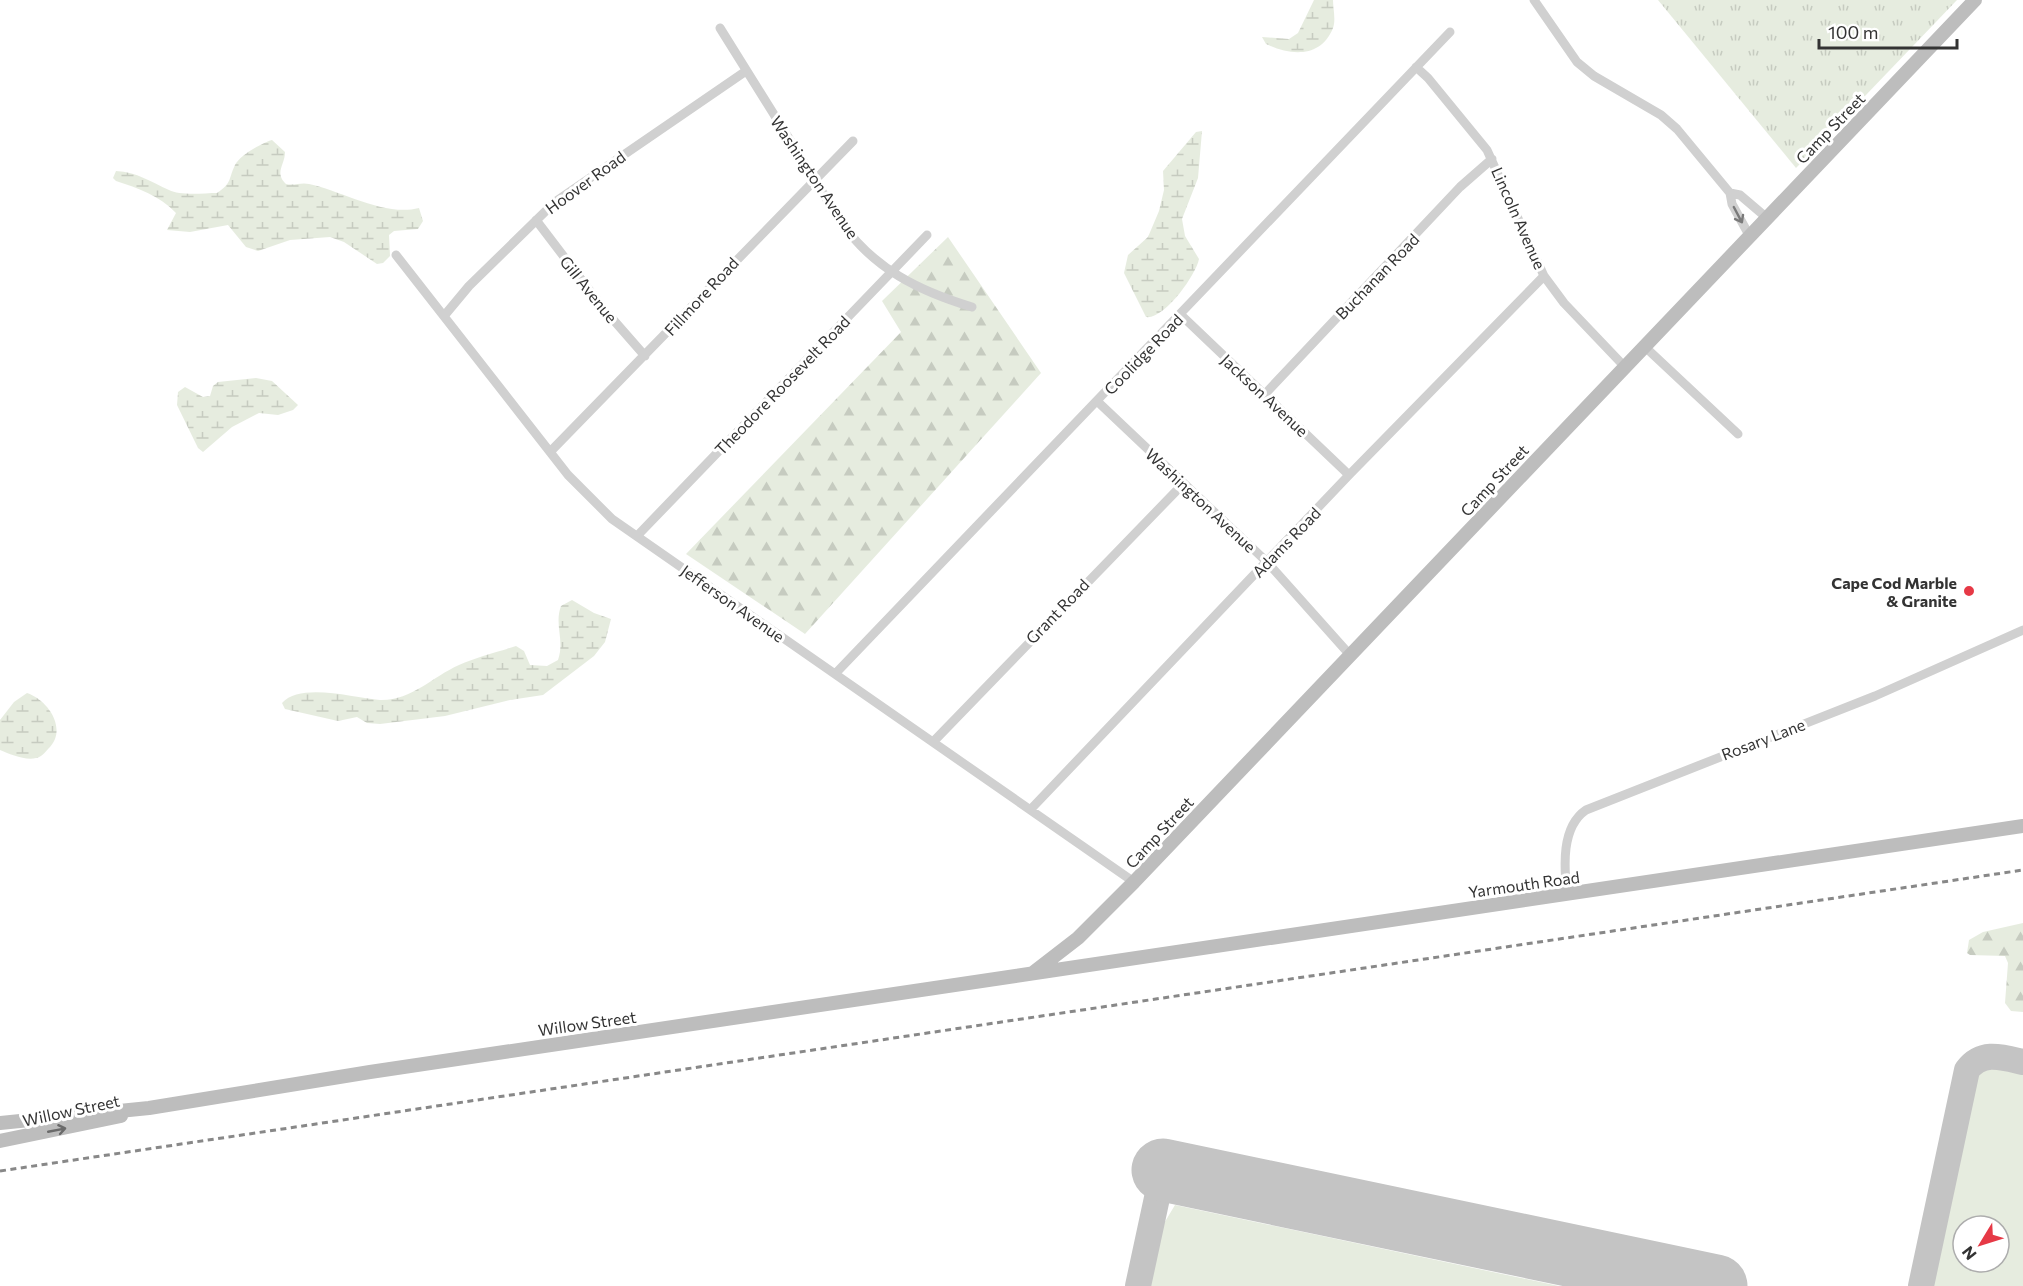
<svg xmlns="http://www.w3.org/2000/svg" width="2023" height="1286" font-family="Commissioner,sans-serif">
<style>
.grass{fill:#e6ecdf;fill-rule:evenodd}
.forest{fill:url(#forest-firs)}
.wetland{fill:url(#wetland-marsh)}
.park{fill:url(#park-tufts)}
.lines{fill:none;stroke-linecap:round;stroke-linejoin:round}
.taxiway{stroke:#c4c4c4;stroke-width:26}
.runway{stroke:#c4c4c4;stroke-width:63}
.street{stroke:#d0d0d0;stroke-width:9}
.secondary{stroke:#bdbdbd;stroke-width:14}
.rail{stroke:#888;stroke-width:3;stroke-dasharray:6 4.5;stroke-linecap:butt}
.oneway{stroke:#7a7a7a}
.oneway2{stroke:#6a6a6a}
.poi-dot{fill:#e63946;stroke:#fff;stroke-width:2}
.labels{text-anchor:middle;dominant-baseline:central;stroke-width:6;stroke-linejoin:round;paint-order:stroke}
.street-label{font-size:16px;fill:#333;stroke:#fff}
.poi-label{font-size:16px;font-weight:bold;fill:#333;stroke:#fff;text-anchor:end}
</style>
<defs>
<pattern id="forest-firs" width="22" height="20" patternUnits="userSpaceOnUse" patternTransform="scale(1.5)"><rect width="22" height="20" fill="#e6ecdf"/><path d="M5 1l3.5 6h-7zM16 11l3.5 6h-7z" fill="#c6cbc0"/></pattern>
<pattern id="wetland-marsh" width="20" height="14" patternUnits="userSpaceOnUse" patternTransform="scale(1.5)"><rect width="20" height="14" fill="#e6ecdf"/><path d="M1 5h8M5 5V1M11 12h8M15 12V8" fill="none" stroke="#c6cbc0"/></pattern>
<pattern id="park-tufts" width="24" height="20" patternUnits="userSpaceOnUse" patternTransform="scale(1.5)"><rect width="24" height="20" fill="#e6ecdf"/><path d="M3 7l-1-3M5 7V3M7 7l1-3M15 17l-1-3M17 17v-4M19 17l1-3" fill="none" stroke="#c6cbc0"/></pattern>
</defs>
<rect width="100%" height="100%" fill="#fff"/>
<path class="grass" d="M1986,1065L2023,1070V1286H1931L1972,1080L1979,1069ZM1963,1226H1999V1262H1963Z
M1175,1205L1559,1286H1150L1163,1225Z"/>
<path class="forest" d="M948,237L1041,373L805,634L686,554L901,332L882,301Z
M2023,923V1012L2011,1011L2005,1003L2008,963L2005,956L1970,955L1967,953L1969,940L1983,932Z"/>
<path class="wetland" d="M1314,0H1333C1333,8 1336,20 1333,28C1321,58 1291,56 1266,44L1262,37L1289,39L1298,33Z
M1202,131L1198,178L1182,219L1185,236L1199,259C1196,275 1164,320 1146,317L1124,273L1128,255L1148,237L1159,211L1164,190L1163,171L1196,132Z
M272,140L285,152C285,165 274,173 286,184C294,186 301,182 309,184C342,191 385,217 419,208L423,221L418,229L394,231L389,235L390,256L383,263L377,264L344,242L330,237L290,240L258,251L246,247L228,225L190,232L167,230L176,213C160,196 138,188 116,181L113,178L116,171C137,172 151,182 169,190C180,196 204,193 217,193C232,183 228,180 235,165C240,155 262,143 272,140Z
M256,378L272,381L298,405L293,410L278,415L259,413L232,427L203,452L198,448L177,405L178,392L185,387L203,397L210,396L213,386L218,382Z
M572,600L594,613L611,619L605,642L594,656L543,695L510,700L445,716L380,724L367,723L357,717L338,721L285,709L282,703C301,682 354,698 380,700C411,701 432,677 459,665C476,657 498,652 516,646L524,651L530,665L547,666L558,660C565,640 554,625 561,606Z
M27,693C48,700 67,728 50,747C46,751 42,757 36,758C26,761 9,754 0,750V720L14,702Z"/>
<path class="park" d="M1658,0H1957L1796,168Z"/>
<g class="lines">
<path class="taxiway" d="M1138,1286L1163,1170
M1921,1286L1967,1070C1982,1050 2002,1057 2023,1062"/>
<path class="runway" d="M1163,1170L1716,1286"/>
<path class="street" d="M1534,0L1577,62L1594,76L1661,115L1677,129L1730,193L1732,204L1749,235
M720,28L841,222C874,269 919,291 972,307
M1416,67L1428,78L1487,150L1544,276L1564,303L1624,366
M1730,193L1740,195L1767,218
M536,220L603,308L645,356
M396,255L568,475L612,519L1134,882
M1181,315L1349,475
M444,316L469,286L555,202L746,71
M1644,346L1738,434
M1264,395L1460,187L1492,159
M1098,402L1267,562L1350,655
M550,452L853,141
M637,536L927,235
M835,674L1450,32
M934,741L1183,484
M1031,809L1349,475L1544,276
M1567,894C1564,867 1561,827 1586,810L1875,696L2023,630"/>
<path class="secondary" d="M1034,972L1078,938L1134,882L1975,0
M0,1123L149,1108L370,1072L2023,826
M0,1141L121,1116"/>
<path class="rail" d="M0,1171L2023,870"/>
</g>
<defs><path id="oneway-shaft" d="M-6 0H5M1.5-3L5.5 0L1.5 3" fill="none" stroke-width="1.6" stroke-linecap="round" stroke-linejoin="round" transform="scale(1.5)"/></defs>
<use class="oneway" href="#oneway-shaft" transform="translate(1738 215) rotate(62)"/>
<use class="oneway2" href="#oneway-shaft" transform="translate(57 1130) rotate(-11)"/>
<circle class="poi-dot" cx="1969" cy="591" r="6"/>
<g class="labels">
<g class="street-label">
<text transform="translate(1830 128) rotate(-46)">Camp Street</text>
<text transform="translate(815 177) rotate(56)">Washington Avenue</text>
<text transform="translate(585 182) rotate(-36)">Hoover Road</text>
<text transform="translate(1519 218) rotate(66)">Lincoln Avenue</text>
<text transform="translate(1377 276) rotate(-46)">Buchanan Road</text>
<text transform="translate(589 289) rotate(51)">Gill Avenue</text>
<text transform="translate(701 296) rotate(-47)">Fillmore Road</text>
<text transform="translate(1143 354) rotate(-46)">Coolidge Road</text>
<text transform="translate(782 385) rotate(-46)">Theodore Roosevelt Road</text>
<text transform="translate(1265 395) rotate(43)">Jackson Avenue</text>
<text transform="translate(1494 480) rotate(-47)">Camp Street</text>
<text transform="translate(1201 500) rotate(43)">Washington Avenue</text>
<text transform="translate(1286 542) rotate(-46)">Adams Road</text>
<text transform="translate(733 603) rotate(35)">Jefferson Avenue</text>
<text transform="translate(1057 611) rotate(-46)">Grant Road</text>
<text transform="translate(1763 739) rotate(-21)">Rosary Lane</text>
<text transform="translate(1159 832) rotate(-47)">Camp Street</text>
<text transform="translate(1524 884) rotate(-8)">Yarmouth Road</text>
<text transform="translate(587 1023) rotate(-8)">Willow Street</text>
<text transform="translate(71 1110) rotate(-12)">Willow Street</text>
</g>
<g class="poi-label">
<text x="1957" y="582">Cape Cod Marble<tspan x="1957" dy="18">&amp; Granite</tspan></text>
</g>
</g>
<g transform="translate(1981 1244) rotate(232)"><circle r="28" fill="#ffffff" stroke="#adadad" stroke-width="1.5"/>
<path d="M0-4.5L10 22L0 15L-10 22Z" fill="#e63946"/>
<text y="-9" font-size="16" font-weight="bold" text-anchor="middle" fill="#333333">N</text>
</g>
<path d="M1819 39v9h138v-9" fill="none" stroke="#333333" stroke-width="3"/>
<text x="1828" y="39" font-size="18" fill="#333333" stroke="#ffffff" stroke-width="4.5" paint-order="stroke">100 m</text>
</svg>
